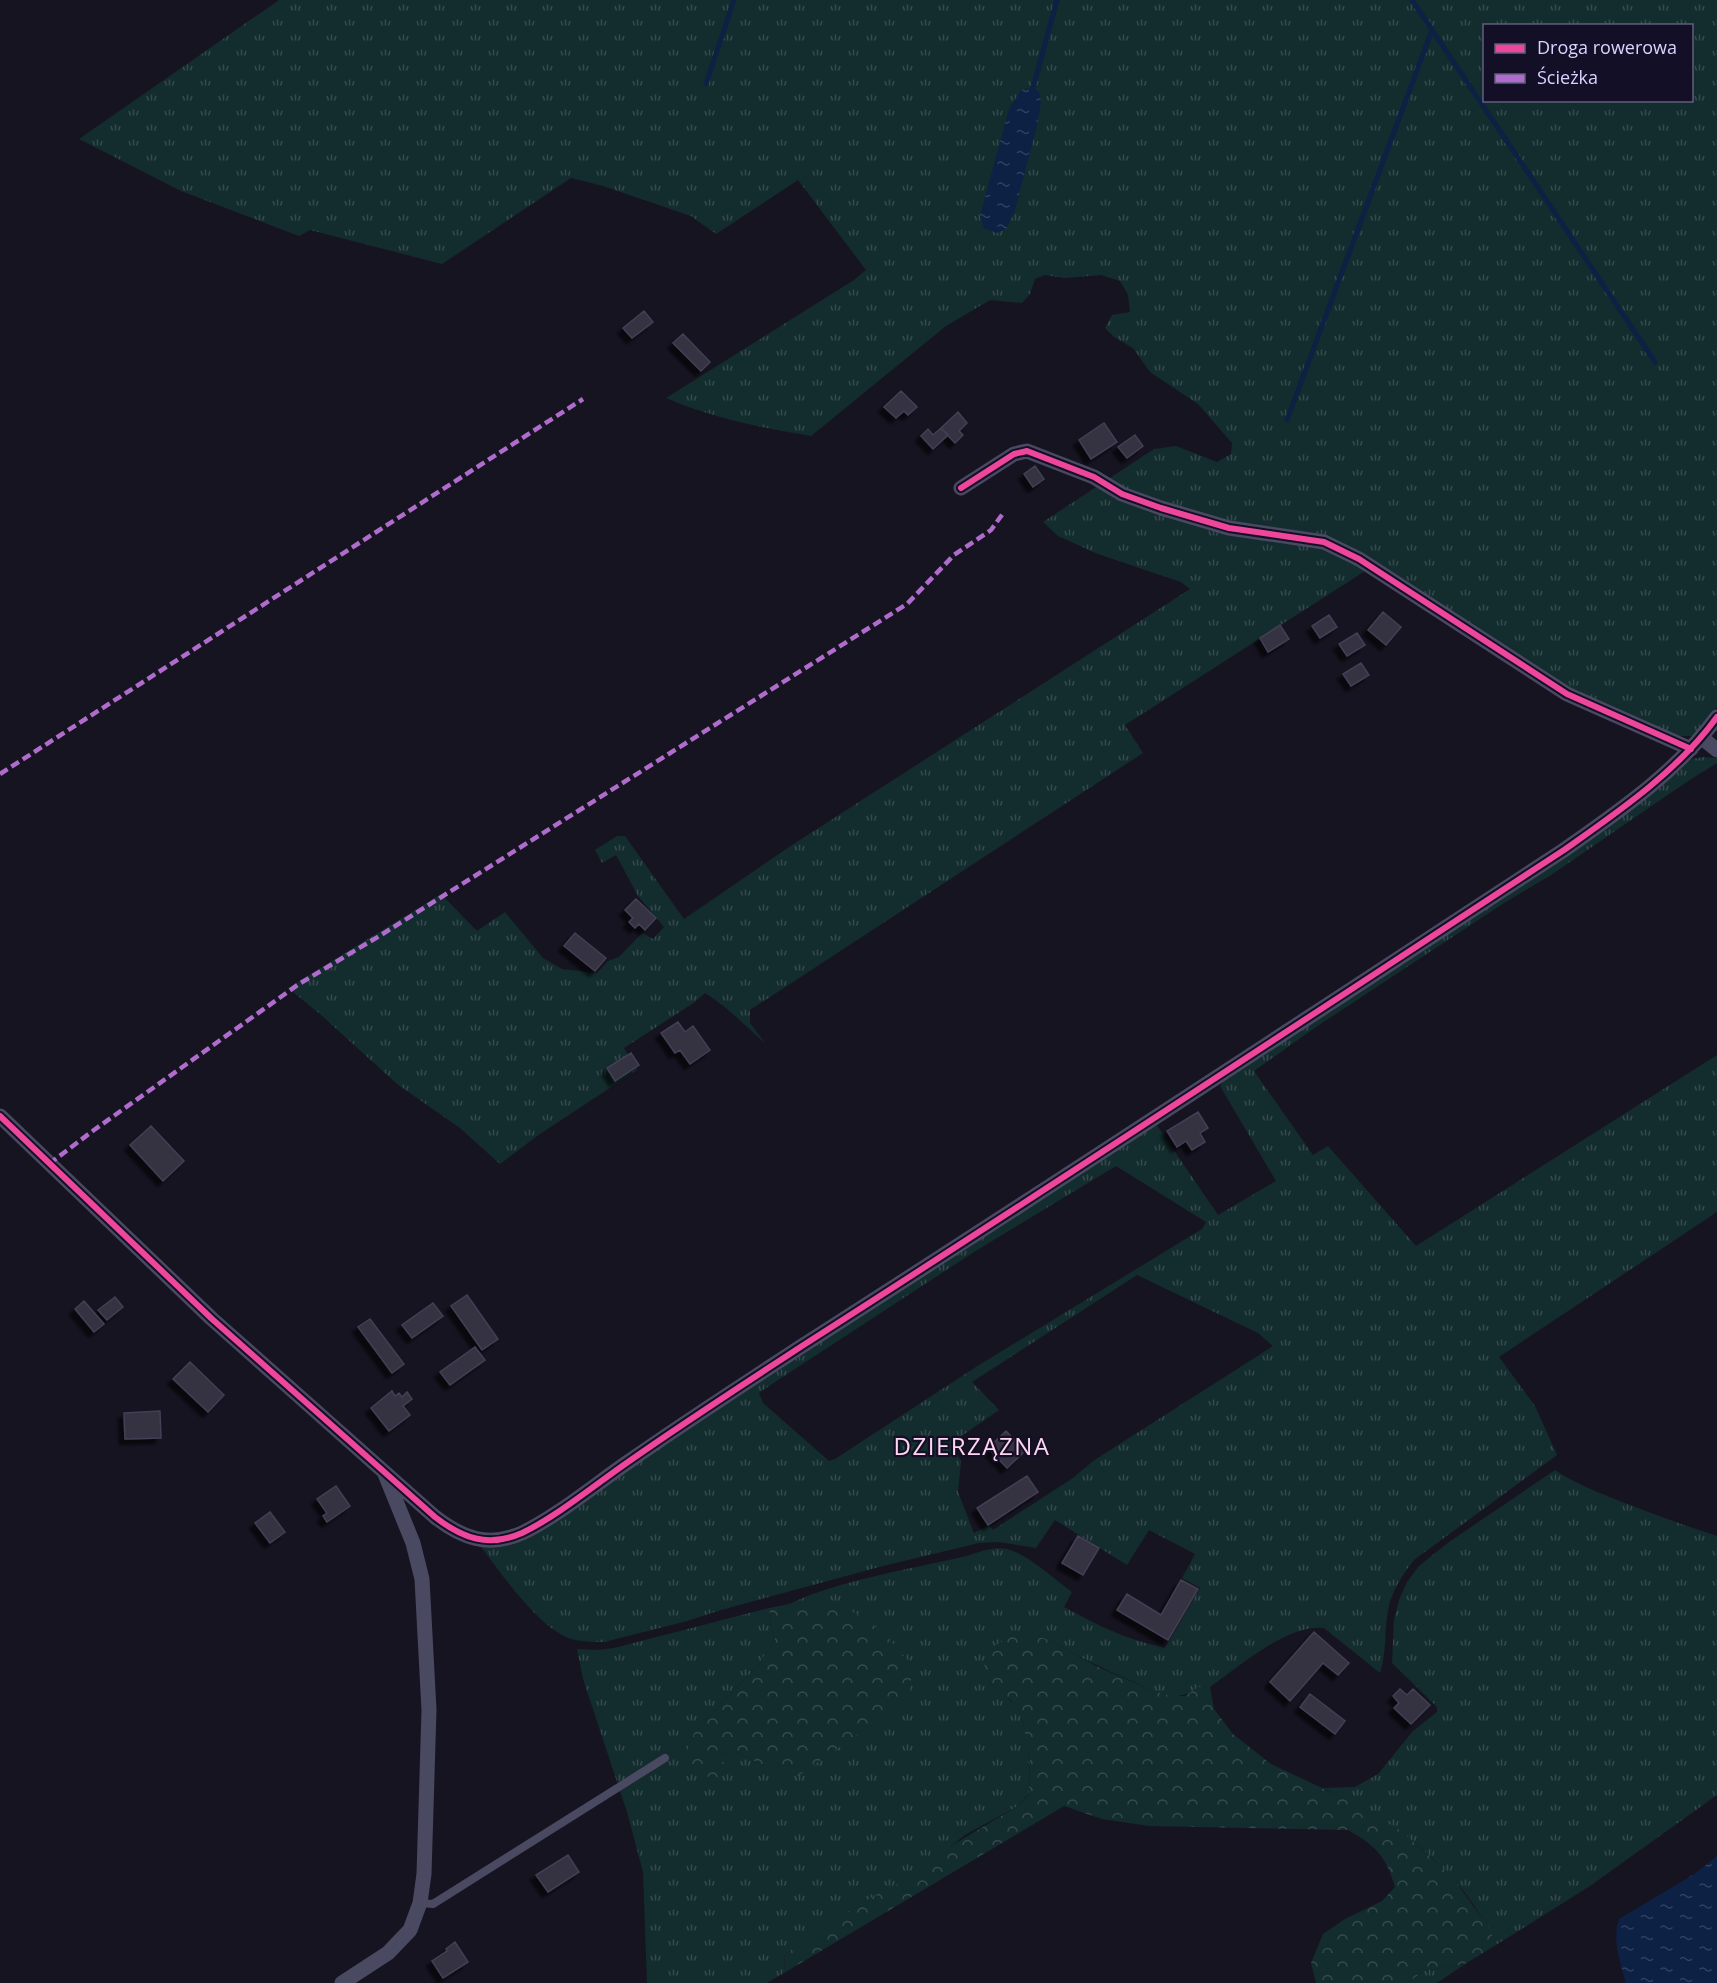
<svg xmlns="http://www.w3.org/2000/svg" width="1717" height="1983" font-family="'Open Sans',sans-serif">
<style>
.grass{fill:url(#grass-tufts);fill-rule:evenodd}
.forest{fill:url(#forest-crowns)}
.water{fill:url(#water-ripples)}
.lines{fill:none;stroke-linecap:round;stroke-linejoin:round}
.stream{stroke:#0d2144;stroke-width:5}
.building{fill:#343243;stroke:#433f54;stroke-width:1.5;filter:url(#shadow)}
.lane{stroke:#4a4962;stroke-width:8}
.street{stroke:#4a4962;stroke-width:15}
.quiet{stroke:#b06ccc;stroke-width:4.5;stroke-dasharray:9 4.5;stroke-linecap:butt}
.cycleway-casing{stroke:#130f26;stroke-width:10}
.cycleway{stroke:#ed469a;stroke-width:6}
.labels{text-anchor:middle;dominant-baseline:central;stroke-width:4.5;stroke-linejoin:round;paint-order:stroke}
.quarter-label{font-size:24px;letter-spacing:1.5px;fill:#ffd6f0;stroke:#130f26}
</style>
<defs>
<pattern id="grass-tufts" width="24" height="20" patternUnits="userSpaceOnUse" patternTransform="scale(1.5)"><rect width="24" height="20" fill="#132c2d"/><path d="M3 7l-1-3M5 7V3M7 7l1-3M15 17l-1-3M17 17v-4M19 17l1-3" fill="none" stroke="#354a4c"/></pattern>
<pattern id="forest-crowns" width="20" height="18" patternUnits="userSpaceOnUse" patternTransform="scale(1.5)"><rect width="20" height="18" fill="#132c2d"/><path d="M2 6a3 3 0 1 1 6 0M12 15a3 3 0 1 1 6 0" fill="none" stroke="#354a4c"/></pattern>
<pattern id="water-ripples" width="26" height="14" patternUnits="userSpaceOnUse" patternTransform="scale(1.5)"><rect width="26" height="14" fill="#0d2144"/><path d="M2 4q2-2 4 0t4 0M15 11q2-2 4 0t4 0" fill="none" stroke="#304060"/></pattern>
<filter id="shadow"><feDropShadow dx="-5.5" dy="5.5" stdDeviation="1.5" flood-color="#0009"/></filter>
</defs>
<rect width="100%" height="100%" fill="#161421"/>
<path class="grass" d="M279,0H1717V707L1705,724L1692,736H1678L1572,692L1376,564L1125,725L1143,753L750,1010V1023L765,1043C743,1024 729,1008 705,993L695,1002L624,1048L637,1070L537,1136L500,1164L460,1128L397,1084L320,1014L288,988L441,894L477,931L505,912L543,958L562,969L597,973L608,961L619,957L642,933L653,939L664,927L638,896L616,855L602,863L595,850L617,836H625L684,919L789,847L1190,589L1181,582L1098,554L1058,536L1043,522L1154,449L1176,446L1217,462L1231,454L1232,443L1198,404L1150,372L1133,348L1114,337L1105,328L1112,315L1130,312L1128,295L1120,281L1101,275L1065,278L1045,275L1035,279L1030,294L1022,303L990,300L946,326L811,436C761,428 713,418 666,398L854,280L866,270L798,180L716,234L691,216L603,186L571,178L442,264L310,230L299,236L181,191L79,139ZM1484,26H1692V100H1484Z
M1703,757L1717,758V763L1688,781L1551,875L1504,903L1316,1027L1254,1071L1313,1155L1328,1146L1416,1246L1717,1055V1212L1499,1357L1535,1406L1557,1455L1414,1560C1402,1575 1391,1592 1388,1611C1384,1632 1387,1652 1380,1673L1324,1628C1287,1624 1240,1666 1210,1687C1194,1687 1187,1698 1171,1696C1159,1695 1147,1688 1136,1683C1106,1670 1077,1656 1049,1640L988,1682C995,1688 1004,1693 1010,1700C1032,1725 1030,1764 1029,1794L1016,1807L965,1835L910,1878L785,1954L784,1973L767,1983H647L643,1872L627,1812L583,1679L577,1649L598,1650L614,1648L769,1608L771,1629L775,1639L759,1664L694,1733L687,1751L721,1755L731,1750L765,1766L842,1744L873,1724L909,1694L841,1608L789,1604C841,1580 906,1570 962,1557C976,1554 991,1546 1007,1549C1028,1554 1054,1579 1072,1592L1064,1607C1101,1627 1123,1638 1165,1648L1200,1588L1182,1578L1195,1554L1149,1530L1127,1565L1055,1520L1036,1548L999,1542L979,1543L883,1566L721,1610L687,1621L604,1642C593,1642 582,1642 572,1639C539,1630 499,1570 478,1543H500L636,1463L1156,1124L1218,1215L1276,1181L1220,1086L1224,1079L1692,759ZM1116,1166L1206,1222L1202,1229L979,1365L835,1459L829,1461L763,1403L759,1393L772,1384L974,1252ZM1137,1275L1258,1333L1273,1346L1093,1461L1073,1478L993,1530L989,1525L974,1533L958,1492L961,1461L950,1444L999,1410L972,1382Z
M1555,1470C1574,1483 1595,1491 1617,1500C1650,1513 1683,1525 1717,1536V1795L1590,1886L1496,1945C1464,1870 1394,1821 1323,1788L1355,1787L1378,1774L1413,1731L1437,1712V1707L1392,1663L1394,1620L1399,1600L1407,1582L1419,1566L1449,1542Z
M1465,1964L1437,1983H1407L1424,1971Z"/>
<path class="forest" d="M789,1604C805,1605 824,1604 840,1608C870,1614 893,1643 912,1665L910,1694L873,1724L798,1776L765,1766L731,1750L721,1755L727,1773L712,1779L693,1768L687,1751L694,1733L759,1664L775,1639L771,1629L769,1608Z
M1013,1635L1036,1636L1049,1640L1096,1666L1151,1690L1170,1696H1185L1198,1687H1210L1214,1709L1233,1734L1271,1764L1352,1802L1401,1831L1450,1874L1488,1926L1496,1945L1465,1964L1424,1971L1407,1983H1316L1311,1963L1323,1934L1345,1919L1382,1901L1395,1887C1386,1856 1376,1846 1348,1830L1149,1826L1102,1819L1064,1806L784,1973L785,1954L870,1898L910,1878L941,1852L1016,1807L1029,1795L1030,1761L1023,1722L1011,1700L988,1682L984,1663L991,1648Z"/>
<path class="water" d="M1033,88L1039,92L1041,101L1037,126L1015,210L1007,228L997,233L984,228L980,216L1009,109L1021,90Z
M1717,1856V1983H1626C1620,1962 1612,1941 1619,1919L1696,1873Z"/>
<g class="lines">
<path class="stream" d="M1412,0L1655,362
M706,84L734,0
M1033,88L1057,0
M1287,420L1432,30"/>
</g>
<path class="building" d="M644,311L653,322L632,338L623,328Z
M683,334L710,362L701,371L673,343Z
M901,391L917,407L908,415L904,411L896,418L884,407Z
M958,412L967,423L959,431L963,435L955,443L941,428Z
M1104,423L1117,442L1091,459L1079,440Z
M941,428L948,435L933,449L921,436L928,429L933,435Z
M1135,435L1143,446L1127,458L1118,447Z
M1035,466L1044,479L1033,487L1024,474Z
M1383,612L1401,627L1386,645L1368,630Z
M1329,615L1337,627L1320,638L1312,626Z
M1280,625L1289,639L1268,652L1260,638Z
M1357,633L1365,645L1347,656L1339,644Z
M1361,663L1369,675L1351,686L1343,674Z
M636,899L656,918L645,930L639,924L635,928L629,922L633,918L625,910Z
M575,933L606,958L595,971L564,946Z
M678,1022L685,1032L693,1026L710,1050L690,1064L680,1050L675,1053L661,1033Z
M631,1053L639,1065L615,1081L607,1068Z
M1198,1112L1208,1128L1200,1133L1205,1142L1192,1150L1186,1141L1177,1147L1167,1131Z
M151,1126L184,1161L163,1181L130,1145Z
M467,1295L498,1339L482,1350L451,1306Z
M115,1297L123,1307L107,1320L98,1310Z
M84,1301L104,1324L94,1332L75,1309Z
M433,1303L443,1316L412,1338L402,1325Z
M370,1319L404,1364L392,1373L358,1327Z
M475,1347L485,1360L450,1385L440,1372Z
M190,1362L224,1395L208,1412L173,1379Z
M392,1391L395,1396L399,1393L402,1397L407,1392L412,1399L403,1406L410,1415L389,1431L371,1408Z
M160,1411L161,1438L125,1439L124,1413Z
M1006,1431L1025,1451L1007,1468L988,1448Z
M1027,1476L1038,1492L988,1525L977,1508Z
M336,1486L350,1506L327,1522L323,1516L327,1513L317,1499Z
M270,1512L285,1532L270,1543L255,1523Z
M1078,1536L1099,1548L1083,1575L1062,1563Z
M1181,1580L1198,1589L1168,1640L1117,1610L1127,1594L1161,1615Z
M1314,1632L1349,1663L1338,1675L1323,1663L1290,1701L1270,1682Z
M1400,1689L1407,1695L1413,1689L1430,1705L1411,1724L1394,1708L1399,1703L1393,1696Z
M1310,1694L1345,1721L1335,1734L1300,1707Z
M568,1855L579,1872L548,1892L536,1875Z
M455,1942L468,1962L443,1978L432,1961L447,1951L446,1949Z"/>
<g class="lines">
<path class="lane" d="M420,1903L433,1904L665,1758"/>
<path class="street" d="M961,488L1014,454L1027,451L1094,477L1122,494L1161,508L1229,528L1324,542L1359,559L1567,694L1691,749
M1702,738L1717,750
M0,1116L212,1319L435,1517C462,1538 488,1548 522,1533C556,1517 596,1484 628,1462C685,1422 744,1384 802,1346C1057,1183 1310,1016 1564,850C1618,812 1678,771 1717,717
M342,1983L388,1953L410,1930L420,1903L424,1874L429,1710L422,1579L413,1543L385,1474"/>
<path class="quiet" d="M0,774L583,399
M49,1164L94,1130L299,984L381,935L907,604L954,555L991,530L1004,512"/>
<defs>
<path id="cycleway" d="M961,488L1014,454L1027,451L1094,477L1122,494L1161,508L1229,528L1324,542L1359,559L1567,694L1691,749
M0,1116L212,1319L435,1517C462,1538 488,1548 522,1533C556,1517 596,1484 628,1462C685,1422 744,1384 802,1346C1057,1183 1310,1016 1564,850C1618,812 1678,771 1717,717"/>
</defs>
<use href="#cycleway" class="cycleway-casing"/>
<use href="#cycleway" class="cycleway"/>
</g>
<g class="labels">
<g class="quarter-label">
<text x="972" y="1445">DZIERZĄZNA</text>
</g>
</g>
<rect x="1483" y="24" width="210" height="78" fill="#130f26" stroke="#625e7d" stroke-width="1.5"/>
<rect x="1495" y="44" width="30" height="9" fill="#ed469a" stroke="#625e7d" stroke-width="1.5"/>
<text x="1537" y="54" font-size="18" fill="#d9d4ff">Droga rowerowa</text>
<rect x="1495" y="74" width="30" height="9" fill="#b06ccc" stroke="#625e7d" stroke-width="1.5"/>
<text x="1537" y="84" font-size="18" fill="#d9d4ff">Ścieżka</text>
</svg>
